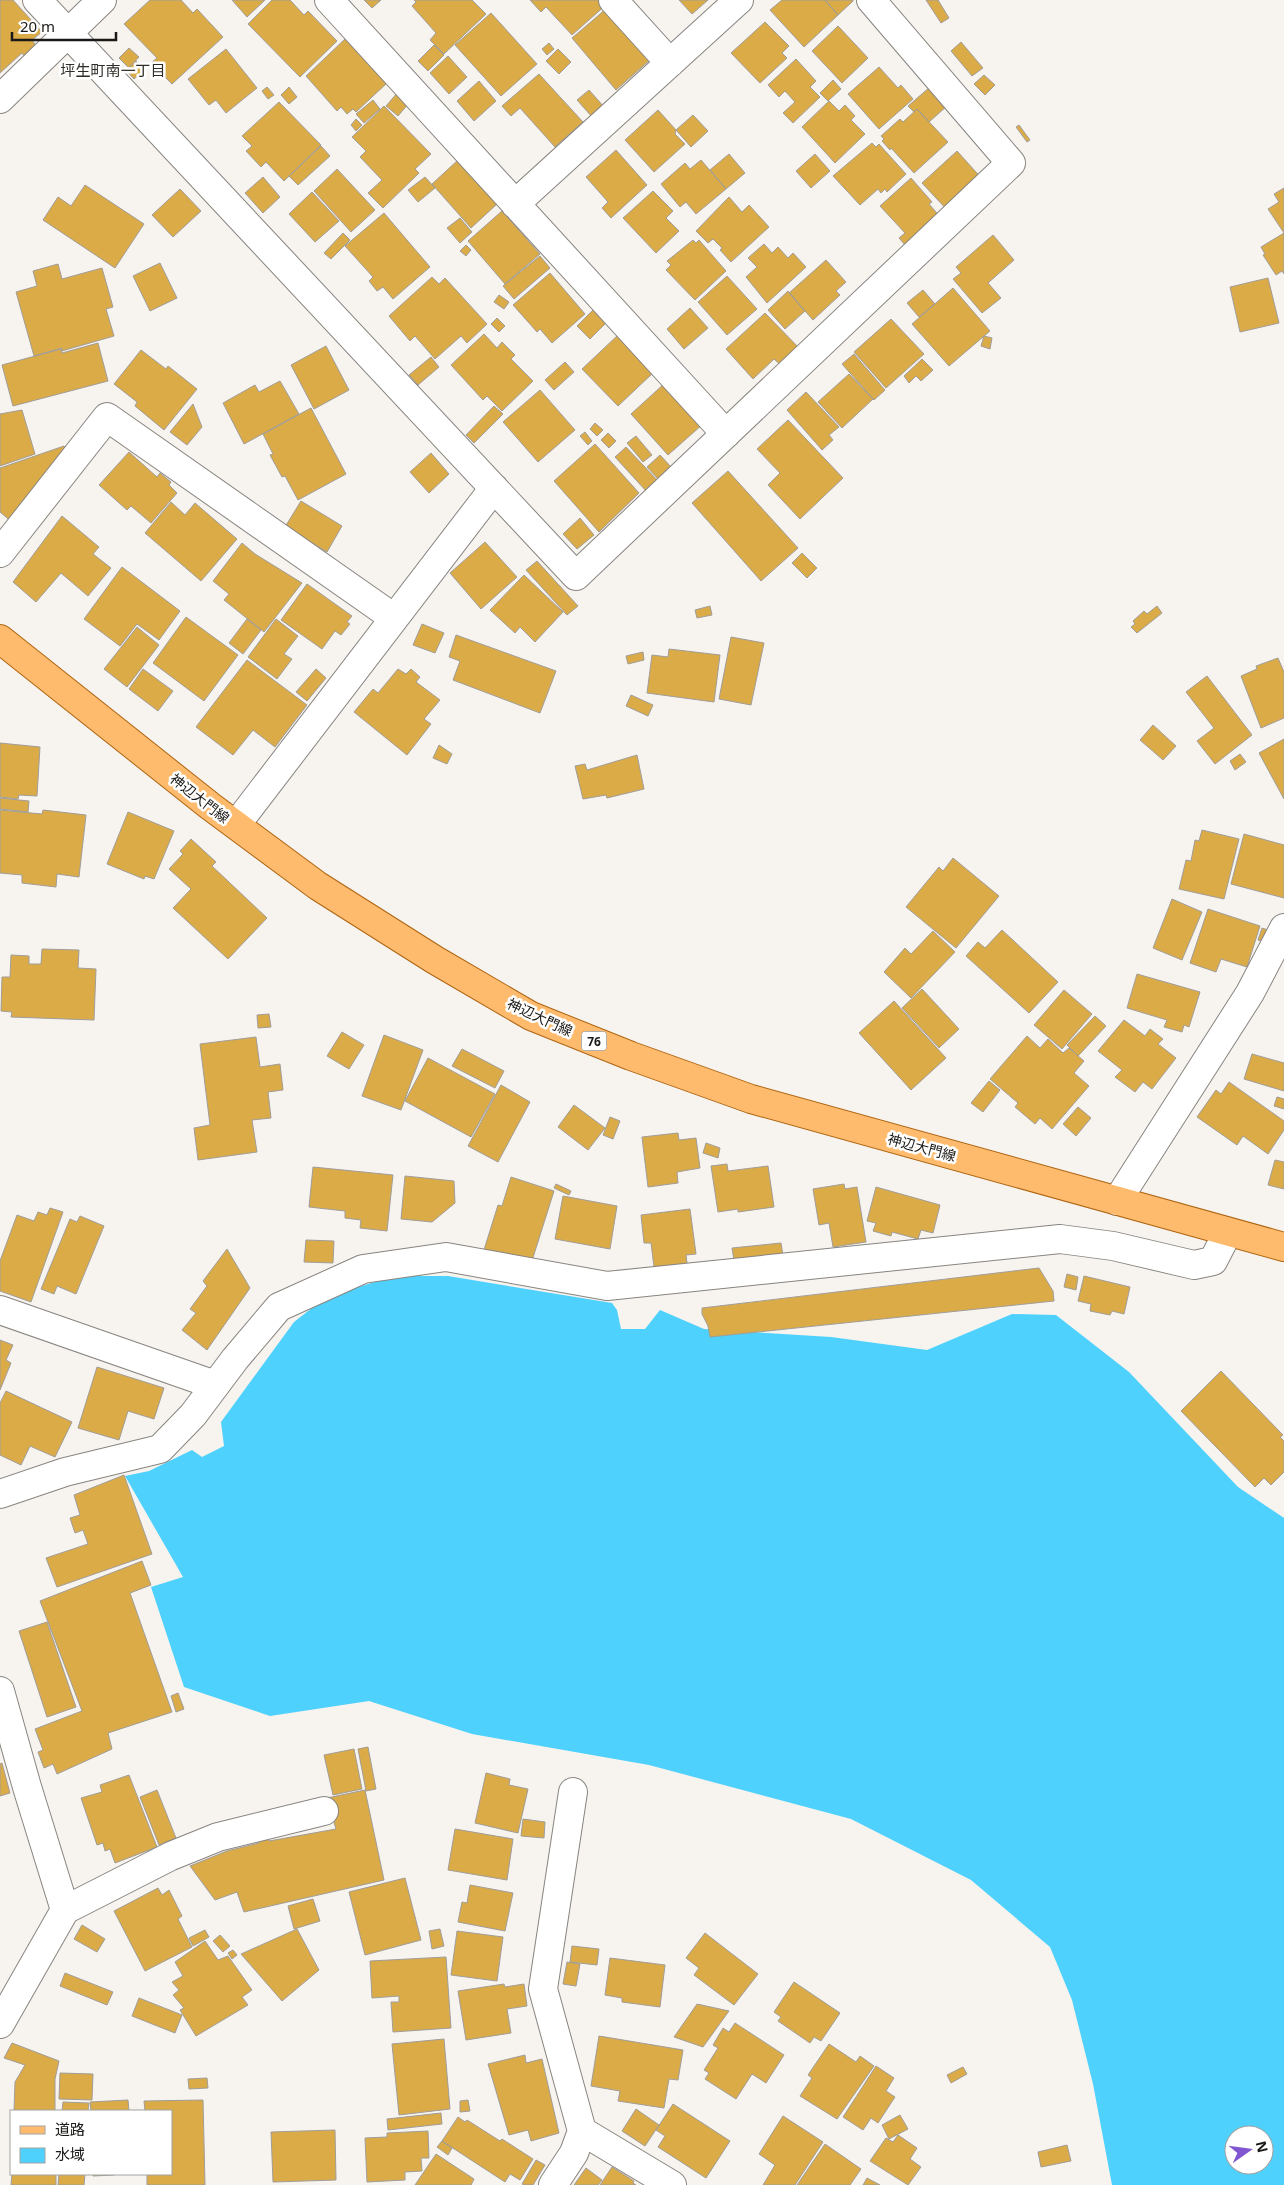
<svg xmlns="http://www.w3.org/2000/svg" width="1284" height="2185" font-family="'Noto Sans','Noto Sans JP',sans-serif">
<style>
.water{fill:#4ed1fd;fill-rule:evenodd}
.building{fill:#dbab48;stroke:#a09d98}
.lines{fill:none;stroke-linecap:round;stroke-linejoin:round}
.minor-casing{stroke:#888580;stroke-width:30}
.primary-casing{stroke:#ae6511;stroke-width:30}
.minor{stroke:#fff;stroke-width:28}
.primary{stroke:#febb6e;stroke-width:28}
.labels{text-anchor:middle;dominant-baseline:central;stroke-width:5;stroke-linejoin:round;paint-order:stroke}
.shield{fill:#fff;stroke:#5f5e5d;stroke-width:1}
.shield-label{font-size:12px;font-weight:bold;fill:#1a1917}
.street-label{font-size:14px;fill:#1a1917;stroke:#fff}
.neighbourhood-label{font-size:15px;fill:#2e2c27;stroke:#fff}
</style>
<rect width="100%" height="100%" fill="#f7f3ee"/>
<path class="water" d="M394,1276H448L612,1303L617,1310L621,1329H645L660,1310L704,1329L831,1337L927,1350L1012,1314L1056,1315L1129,1372L1238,1487L1284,1518V2185H1112L1093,2084L1072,2000L1050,1947L971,1880L851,1819L649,1765L472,1734L369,1701L270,1716L184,1687L151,1587L183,1577L125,1476L149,1471L192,1450L202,1457L224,1446L221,1422L294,1322L326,1297ZM1234,2135H1264V2165H1234Z"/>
<path class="building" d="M0,0H13L42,32L32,40L37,47L26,58L22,53L0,73Z
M150,0H181L193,13L197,9L223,37L172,84L151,63L157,58L124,24Z
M232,0H265L247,17Z
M272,0H290L304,15L308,11L337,41L300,77L248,24Z
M364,0H381L372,8Z
M414,0H472L486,14L444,54L430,40L436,33L412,6L416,2Z
M530,0H604L607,4L572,35L546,7L541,12Z
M679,0H708L692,14Z
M782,0H825L838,15L804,47L770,10Z
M825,0H853V1L838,15Z
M926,0H938L949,18L941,23Z
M607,8L652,58L616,90L572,38Z
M491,13L537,64L501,96L455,45Z
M765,22L789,46L782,53L787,58L760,83L731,53Z
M838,26L868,58L842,83L812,51Z
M345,39L387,83L356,112L353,109L347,114L341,107L337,111L306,76Z
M961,42L983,68L972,76L951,51Z
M549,43L554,49L547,55L542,49Z
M434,45L444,55L428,71L418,61Z
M129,48L139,57L129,68L119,58Z
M226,49L257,88L226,113L216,100L209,105L188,79Z
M558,49L571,62L559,74L546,61Z
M448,56L467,77L449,94L430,73Z
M796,59L816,81L810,87L820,97L793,123L783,113L795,102L785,91L779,97L768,85Z
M136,61L144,70L134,79L126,70Z
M879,67L898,88L901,85L913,99L879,129L848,94Z
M539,74L583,122L555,147L520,108L511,116L502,106Z
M984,75L995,85L985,95L974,84Z
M833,80L841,89L828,101L820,93Z
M479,81L496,101L474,121L457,101Z
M267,87L274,95L268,99L262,91Z
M289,87L297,97L289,104L281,95Z
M930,87L947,106L929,122L917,109L914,112L908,106Z
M589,90L605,108L593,118L577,100Z
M398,92L409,103L398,116L386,106Z
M373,100L380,109L364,123L356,114Z
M829,101L839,111L845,105L855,116L851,120L865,134L835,163L802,127Z
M279,102L321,145L284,181L266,162L261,167L246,151L252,146L242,136Z
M384,106L431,154L415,169L419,173L383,208L368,193L382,180L360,157L366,151L352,137Z
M917,109L948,142L914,173L891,148L890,150L882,141L884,139L881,136L900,119L903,122Z
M658,110L676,130L675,134L685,144L654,172L625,140Z
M693,115L708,131L691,147L676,130Z
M356,119L362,125L356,131L351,125Z
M1019,125L1030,140L1027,142L1016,127Z
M872,143L876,147L879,144L906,174L887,192L885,189L881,193L878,189L860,205L833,176Z
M321,146L330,156L298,185L289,176Z
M616,150L647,185L611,218L602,208L608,202L586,177Z
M957,151L985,182L950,213L922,183Z
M729,154L745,173L726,189L710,170Z
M815,154L830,171L811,188L796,171Z
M458,160L497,204L471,228L432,184Z
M701,160L726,189L696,214L686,202L680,207L661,184L685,163L690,169Z
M337,169L375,210L351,232L314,191Z
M263,177L280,197L263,213L245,193Z
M425,177L435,188L418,202L408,190Z
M911,178L932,202L929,204L942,219L906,246L899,238L905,233L880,206Z
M85,185L144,224L115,268L43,220L58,197L71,206Z
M1284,188V274L1282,271L1276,275L1263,255L1265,254L1261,247L1284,233L1268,209L1279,202L1274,194Z
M180,189L201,211L173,237L152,215Z
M653,191L673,211L666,218L679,231L656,253L623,218Z
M312,192L339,221L315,242L289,214Z
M729,197L742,212L749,205L769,227L731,262L720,250L722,248L713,239L708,243L696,231Z
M502,211L540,254L505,284L468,241Z
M384,213L430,267L393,299L383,287L377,291L369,281L373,277L345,246Z
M460,218L472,232L460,243L447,228Z
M343,233L350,240L331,259L324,253Z
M993,235L1014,260L988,283L1001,298L982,313L953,279L961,273L956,267Z
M693,240L696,243L699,240L726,271L695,300L666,270L671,265L667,261Z
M764,244L772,253L778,247L788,258L793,253L806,267L767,303L746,277L757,267L748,258Z
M466,245L471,250L466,256L460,251Z
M540,256L550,268L514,299L503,286Z
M826,260L846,282L836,291L840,295L813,320L789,293Z
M160,263L177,298L150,311L133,276Z
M58,264L62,279L102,268L113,307L106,309L114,336L62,351V348L34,356L16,292L37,286L33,271Z
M550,273L585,314L552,343L540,329L537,332L513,305Z
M727,276L757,309L727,335L698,302Z
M432,277L439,284L445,278L487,324L467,343L461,336L435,359L415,336L410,341L389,316Z
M1268,278L1279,323L1240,332L1230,287Z
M953,288L990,331L949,366L912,324Z
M923,290L935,304L919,317L907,303Z
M788,291L805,311L785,329L768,310Z
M499,295L509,302L504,309L494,302Z
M597,306L610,319L590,339L577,326Z
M690,308L708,328L684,349L667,329Z
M765,313L800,349L782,366L774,359L753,379L726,349Z
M497,318L505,326L499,332L491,324Z
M891,319L924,354L886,388L854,352Z
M484,334L497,348L502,342L515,355L511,359L533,381L502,411L487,396L483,400L451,365Z
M618,335L654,372L618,406L582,369Z
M984,336L992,338L990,349L981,346Z
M98,343L108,381L13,406L2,365L61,349L62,353Z
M326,346L349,390L314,409L291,365Z
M141,350L166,369L168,366L197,389L164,430L135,406L137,402L114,384Z
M854,354L885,390L874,400L842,364Z
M431,357L439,367L418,385L409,375Z
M922,359L933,370L921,381L916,376L909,383L904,376Z
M565,362L574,372L554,390L545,380Z
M849,374L873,399L842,428L818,402Z
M280,381L299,414L244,444L223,403L255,385L259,392Z
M665,383L703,424L668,455L631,414Z
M540,390L575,430L538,462L503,422Z
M806,392L839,427L829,435L833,440L822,450L787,410Z
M193,404L202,427L187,445L170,432Z
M494,406L503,414L474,443L466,435Z
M311,408L346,474L298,500L285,476L282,477L270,455L273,454L263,434Z
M22,410L35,454L0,466V414Z
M788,420L843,478L800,519L768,485L780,473L757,449Z
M595,423L603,430L597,436L590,429Z
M585,432L592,441L588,445L580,436Z
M608,433L616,441L609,448L601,440Z
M636,436L652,455L643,462L627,443Z
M595,444L639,493L599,532L554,481Z
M64,446L68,450L12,522L0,512V468Z
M626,447L658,481L647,492L615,457Z
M129,452L157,477L160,473L171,482L169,485L177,493L151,523L131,506L127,510L99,485Z
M431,453L449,474L429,493L410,472Z
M660,455L672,468L659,480L647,467Z
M728,471L798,548L761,581L692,503Z
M301,501L342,526L327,552L285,527Z
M171,502L185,515L195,503L237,539L201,581L145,533Z
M62,516L99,547L93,554L111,568L88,596L61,573L36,602L13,582Z
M580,518L594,535L577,549L563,534Z
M485,542L517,577L481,609L450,573Z
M242,543L255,554L302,583L264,632L224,600L229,594L213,581Z
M802,553L817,568L807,578L792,563Z
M537,561L578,606L567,615L526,570Z
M122,567L180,611L159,640L137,624L120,646L84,619Z
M524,575L563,612L535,642L520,627L515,633L490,610Z
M307,584L352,616L347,622L350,624L341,635L335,631L322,649L281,620Z
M710,606L712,615L697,618L695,610Z
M1157,606L1162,613L1137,633L1131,627L1135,624L1133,621L1144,611L1147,614Z
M186,617L238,655L204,701L153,663Z
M247,619L261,630L243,654L229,643Z
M276,619L298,636L284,654L292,659L277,679L248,657Z
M422,624L444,633L435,653L413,645Z
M137,627L159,645L127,687L104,669Z
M456,635L556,671L540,713L453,680L460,661L449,657Z
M731,637L764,643L751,705L719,699Z
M669,649L720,655L714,702L647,693L652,655L668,657Z
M643,652L644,660L628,664L626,656Z
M1278,658L1284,672V718L1261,728L1241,676L1257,669L1256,666Z
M247,660L307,705L275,747L253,730L233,755L196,727Z
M143,669L173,691L158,711L129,689Z
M316,669L326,678L307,701L296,692Z
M398,669L406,674L411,669L420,677L416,682L440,700L424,719L431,724L407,755L354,712L373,689L378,693Z
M1207,676L1252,735L1215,764L1197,741L1214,728L1186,692Z
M631,695L653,705L648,716L626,706Z
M1153,725L1176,746L1163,760L1140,740Z
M1284,739V799L1259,753Z
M0,743L40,747L37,796L19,795L18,799L0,797Z
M439,745L452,754L447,764L433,758Z
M1240,754L1246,762L1235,770L1230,761Z
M637,755L644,789L607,798L606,795L583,799L575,766L585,764L587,770Z
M0,798L29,801L28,812L0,809Z
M0,810L42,814L43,810L86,815L79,877L57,874L56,887L22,883V875L0,873Z
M128,812L174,831L154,879L145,876L144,879L107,864Z
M1202,830L1239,839L1224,899L1179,889L1186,860L1191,861L1195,840L1199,841Z
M1244,834L1284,845V898L1231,884Z
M191,839L216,862L212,866L267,918L228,959L173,908L191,889L169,869L183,854L180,851Z
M953,858L999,896L956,948L906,907L939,867L943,871Z
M1172,899L1202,912L1182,960L1153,948Z
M1208,909L1260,926L1247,967L1221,959L1216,972L1190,963Z
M1262,928L1274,932L1268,943L1258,940Z
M1002,930L1058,982L1029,1013L966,956L978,942L985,948Z
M933,931L955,952L911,998L884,972L905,948L911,954Z
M42,949L79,950L78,968L96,969L94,1020L11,1017L12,1012L1,1011L2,977H10L11,955L29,956V964H41Z
M1137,974L1200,992L1189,1027L1184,1025L1182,1032L1164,1027L1167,1020L1127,1008Z
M922,989L959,1029L939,1048L902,1008Z
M1064,990L1092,1014L1062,1049L1034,1025Z
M894,1001L946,1058L911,1090L859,1033Z
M269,1014L271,1027L258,1028L257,1015Z
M1095,1016L1106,1026L1078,1056L1067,1045Z
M1124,1020L1145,1036L1150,1029L1163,1039L1158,1044L1176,1058L1152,1089L1143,1082L1135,1092L1115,1077L1122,1070L1098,1051Z
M342,1032L364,1045L349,1069L327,1056Z
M384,1035L423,1050L401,1110L362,1096Z
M1027,1036L1040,1048L1048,1039L1063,1053L1069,1048L1084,1061L1074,1073L1089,1086L1052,1129L1040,1118L1035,1124L1015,1107L1018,1103L990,1079Z
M256,1037L260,1067L280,1064L283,1090L268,1092L271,1118L252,1120L257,1152L198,1160L194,1128L210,1125L200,1044Z
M462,1049L504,1071L495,1088L452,1066Z
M1252,1054L1284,1063V1091L1244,1079Z
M428,1058L495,1094L471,1137L405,1101Z
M989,1081L1000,1090L983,1112L971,1103Z
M1229,1082L1284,1121V1130L1268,1154L1243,1136L1237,1145L1197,1117L1216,1090L1221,1094Z
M501,1085L530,1102L498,1162L468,1146Z
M1277,1097L1284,1099V1109L1274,1106Z
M574,1105L605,1128L588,1150L558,1127Z
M1078,1107L1091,1118L1076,1136L1063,1124Z
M610,1117L620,1121L613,1139L603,1135Z
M678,1133L679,1140L696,1138L700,1168L677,1172L678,1183L648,1187L642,1137Z
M706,1143L720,1148L718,1158L703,1153Z
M1275,1160L1284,1162V1189L1268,1185Z
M727,1164L728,1171L768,1166L774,1207L738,1212V1209L718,1212L711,1166Z
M313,1167L393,1175L387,1231L360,1228L361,1220L345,1218V1211L309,1207Z
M405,1176L454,1181L455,1203L432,1222L401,1219Z
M511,1177L554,1191L530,1267L483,1253L498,1205L502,1206Z
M556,1184L571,1191L569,1195L554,1188Z
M844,1184L845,1189L857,1187L866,1242L833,1247L829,1223L819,1225L813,1189Z
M876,1187L940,1205L933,1233L921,1230L918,1239L892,1232L891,1236L873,1231L876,1223L867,1221Z
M563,1196L617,1206L610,1249L555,1239Z
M50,1208L63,1212L31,1302L0,1291V1261L17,1215L34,1221L38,1212L47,1215Z
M690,1209L696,1254L686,1255L688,1271L655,1275L651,1243H644L641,1215Z
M80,1216L104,1226L76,1294L57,1286L54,1294L41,1289L70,1219L77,1222Z
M306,1240L334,1241L333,1263L304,1262Z
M781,1243L784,1262L735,1266L732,1248Z
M227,1249L250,1288L207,1350L182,1330L196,1313L190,1309L207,1286L203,1281Z
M1039,1268L1053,1291L1054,1301L710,1337L708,1326L702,1314V1308Z
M1067,1274L1078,1277L1076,1290L1064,1287Z
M1084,1276L1130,1287L1124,1314L1112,1311L1110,1315L1090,1311L1091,1304L1078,1301Z
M0,1340L13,1345L6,1360L11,1363L0,1390Z
M97,1367L164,1388L154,1419L128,1411L119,1440L78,1428Z
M1221,1371L1283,1435L1280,1437L1284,1441V1472L1271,1485L1264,1478L1255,1487L1181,1411Z
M6,1391L72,1422L55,1457L30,1446L21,1465L0,1455V1403Z
M124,1475L152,1554L57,1587L46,1558L88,1544L83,1530L75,1533L70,1518L80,1515L74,1495Z
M142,1561L151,1585L130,1593L172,1712L108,1733L112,1749L57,1774L53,1764L44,1768L38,1752L43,1750L35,1729L82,1711L40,1601Z
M47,1622L76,1707L47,1717L19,1631Z
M178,1693L184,1709L176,1712L171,1696Z
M368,1747L376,1789L366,1791L358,1749Z
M354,1749L362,1789L333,1795L324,1755Z
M2,1763L10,1793L0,1796V1764Z
M486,1773L510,1779L509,1785L528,1789L518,1833L475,1823Z
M129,1775L157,1847L115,1863L110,1849L105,1851L103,1843L97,1845L81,1798L102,1792L100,1785Z
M157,1790L176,1838L159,1845L140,1797Z
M365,1790L384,1880L244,1912L237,1892L215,1900L190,1866L227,1851L259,1843L258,1838L268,1836L269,1841L336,1829L327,1798Z
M523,1819L545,1822L544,1838L521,1836Z
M455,1829L513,1839L507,1880L448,1870Z
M405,1878L421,1940L365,1955L349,1892Z
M470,1885L513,1893L505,1931L458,1922L462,1902L467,1903Z
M158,1888L162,1895L169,1890L182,1916L178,1919L192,1947L145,1971L114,1911Z
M313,1899L320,1921L294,1929L288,1906Z
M82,1925L105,1939L97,1952L74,1939Z
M297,1929L319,1970L282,2001L241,1954Z
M440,1929L444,1946L432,1949L429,1931Z
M205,1930L209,1937L193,1946L189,1938Z
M457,1931L503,1937L497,1981L451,1975Z
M705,1933L758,1974L734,2005L694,1975L699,1968L686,1958Z
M220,1935L230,1946L223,1952L213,1941Z
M205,1941L218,1960L228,1956L252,1990L242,1997L248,2005L196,2036L180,2010L184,2008L173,1995L179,1990L172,1982L183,1976L175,1962Z
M572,1946L599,1949L597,1965L570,1962Z
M233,1950L237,1955L232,1959L228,1953Z
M446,1957L451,2028L393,2032L391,2002H399V1996L372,1998L370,1961Z
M610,1958L665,1965L660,2007L622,2002V1998L605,1995Z
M567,1962L580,1964L576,1986L563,1984Z
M65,1973L113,1992L107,2005L60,1986Z
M794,1982L840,2013L821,2041L814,2037L810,2043L778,2021L781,2017L774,2012Z
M504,1984L505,1987L524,1984L527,2006L507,2009L511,2033L466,2040L458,1991Z
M139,1998L182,2015L175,2033L132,2016Z
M697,2004L729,2011L703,2047L674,2037Z
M735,2023L784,2055L766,2083L752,2074L736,2099L705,2079L709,2073L704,2070L718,2048L713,2045L723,2028L729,2032Z
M599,2036L683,2050L678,2080L669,2079L664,2108L618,2101L620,2091L591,2086Z
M444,2039L450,2109L399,2115L392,2044Z
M12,2043L59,2061L55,2079V2111H14L15,2082L25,2065L4,2058Z
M829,2044L856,2062L860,2056L874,2066L837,2119L800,2096L812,2078L808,2075Z
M525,2055L526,2063L542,2059L559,2133L531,2141L528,2130L509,2135L488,2064Z
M876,2066L894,2078L886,2091L895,2097L878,2123L871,2118L863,2130L843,2117Z
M963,2067L967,2074L951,2083L947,2075Z
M60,2073L93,2074L92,2100L59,2099Z
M207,2078L208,2088L189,2089L188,2079Z
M128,2100L129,2111H91L90,2102Z
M203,2100L205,2185H147V2174H171V2111H145L144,2101Z
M468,2100L470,2111L460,2112V2101Z
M63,2102L89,2103L88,2111H62Z
M673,2104L730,2141L706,2178L658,2147L665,2136L656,2130Z
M636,2109L659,2125L645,2146L622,2131Z
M441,2113L442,2124L388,2130L387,2119Z
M900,2115L908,2129L889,2139L882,2125Z
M783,2116L823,2142L795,2185H763L775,2165L759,2154Z
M458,2117L465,2122L467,2120L500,2141L502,2139L533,2159L520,2180L510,2174L505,2182L442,2141Z
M335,2130L336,2180L273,2182L271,2132Z
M428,2131L429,2158H421L422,2171L405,2172V2180L367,2182L365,2138L387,2137V2133Z
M898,2135L917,2148L910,2159L921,2167L908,2185L870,2161L886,2138L893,2142Z
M442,2141L452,2148L448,2155L437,2147Z
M825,2144L861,2169L850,2185H797Z
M1067,2145L1071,2161L1041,2167L1038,2152Z
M436,2154L474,2179L471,2185H415Z
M536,2160L545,2165L533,2185H524L522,2184Z
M612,2167L634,2181L633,2183L636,2185H600Z
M586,2168L602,2180L598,2185H574Z
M12,2174H56V2185H11Z
M59,2174H85L84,2185H58Z
M93,2174H114V2175L93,2176Z
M867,2178L880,2185H863Z"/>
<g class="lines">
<defs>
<path id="minor" d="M37,0L576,576L1011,163L871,0
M329,0L726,434
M613,0L670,63
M0,99L102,0
M515,204L739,0
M0,553L107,417L394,618
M236,825L494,488
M1117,1201L1250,993L1284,928
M0,1310L215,1385
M0,1494L65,1472L160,1449L193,1415L235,1359L279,1307L363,1269L446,1257L607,1286L1060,1239L1113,1246L1194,1265L1213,1261L1228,1232
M0,1691L27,1787L65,1910
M0,2024L65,1910L171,1856L218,1837L324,1811
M582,2131L672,2185
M553,2185L574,2153L582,2131L543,1989L573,1792"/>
<path id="primary" d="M0,639L210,806L318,886L435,960L531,1016L631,1056L751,1099L1284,1247"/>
</defs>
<use href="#minor" class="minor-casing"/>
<use href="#primary" class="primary-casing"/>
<use href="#minor" class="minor"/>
<use href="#primary" class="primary"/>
</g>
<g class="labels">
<rect class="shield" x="581.5" y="1031.5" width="25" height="19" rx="4"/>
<g class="shield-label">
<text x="594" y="1041">76</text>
</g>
<g class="street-label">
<text transform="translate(200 798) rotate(38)">神辺大門線</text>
<text transform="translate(540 1017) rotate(25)">神辺大門線</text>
<text transform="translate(922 1147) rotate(15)">神辺大門線</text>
</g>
<g class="neighbourhood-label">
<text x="113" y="70">坪生町南一丁目</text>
</g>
</g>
<rect x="10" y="2110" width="162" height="65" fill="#ffffff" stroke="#a3a3a2"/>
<rect x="20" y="2126" width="25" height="8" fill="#febb6e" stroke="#a3a3a2"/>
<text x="55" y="2135" font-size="15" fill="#1a1917">道路</text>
<rect x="20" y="2148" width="25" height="15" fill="#4ed1fd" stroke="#a3a3a2"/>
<text x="55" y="2160" font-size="15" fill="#1a1917">水域</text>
<g transform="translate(1249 2150) rotate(76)"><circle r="24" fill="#ffffff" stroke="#a3a3a2"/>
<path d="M0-4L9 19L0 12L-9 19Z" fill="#8157d1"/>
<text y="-8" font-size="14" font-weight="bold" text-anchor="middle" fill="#1a1917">N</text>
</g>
<path d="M12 32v8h104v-8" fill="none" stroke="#1a1917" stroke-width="2.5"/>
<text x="20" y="32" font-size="15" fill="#1a1917" stroke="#ffffff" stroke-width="4" paint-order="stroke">20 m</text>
</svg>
